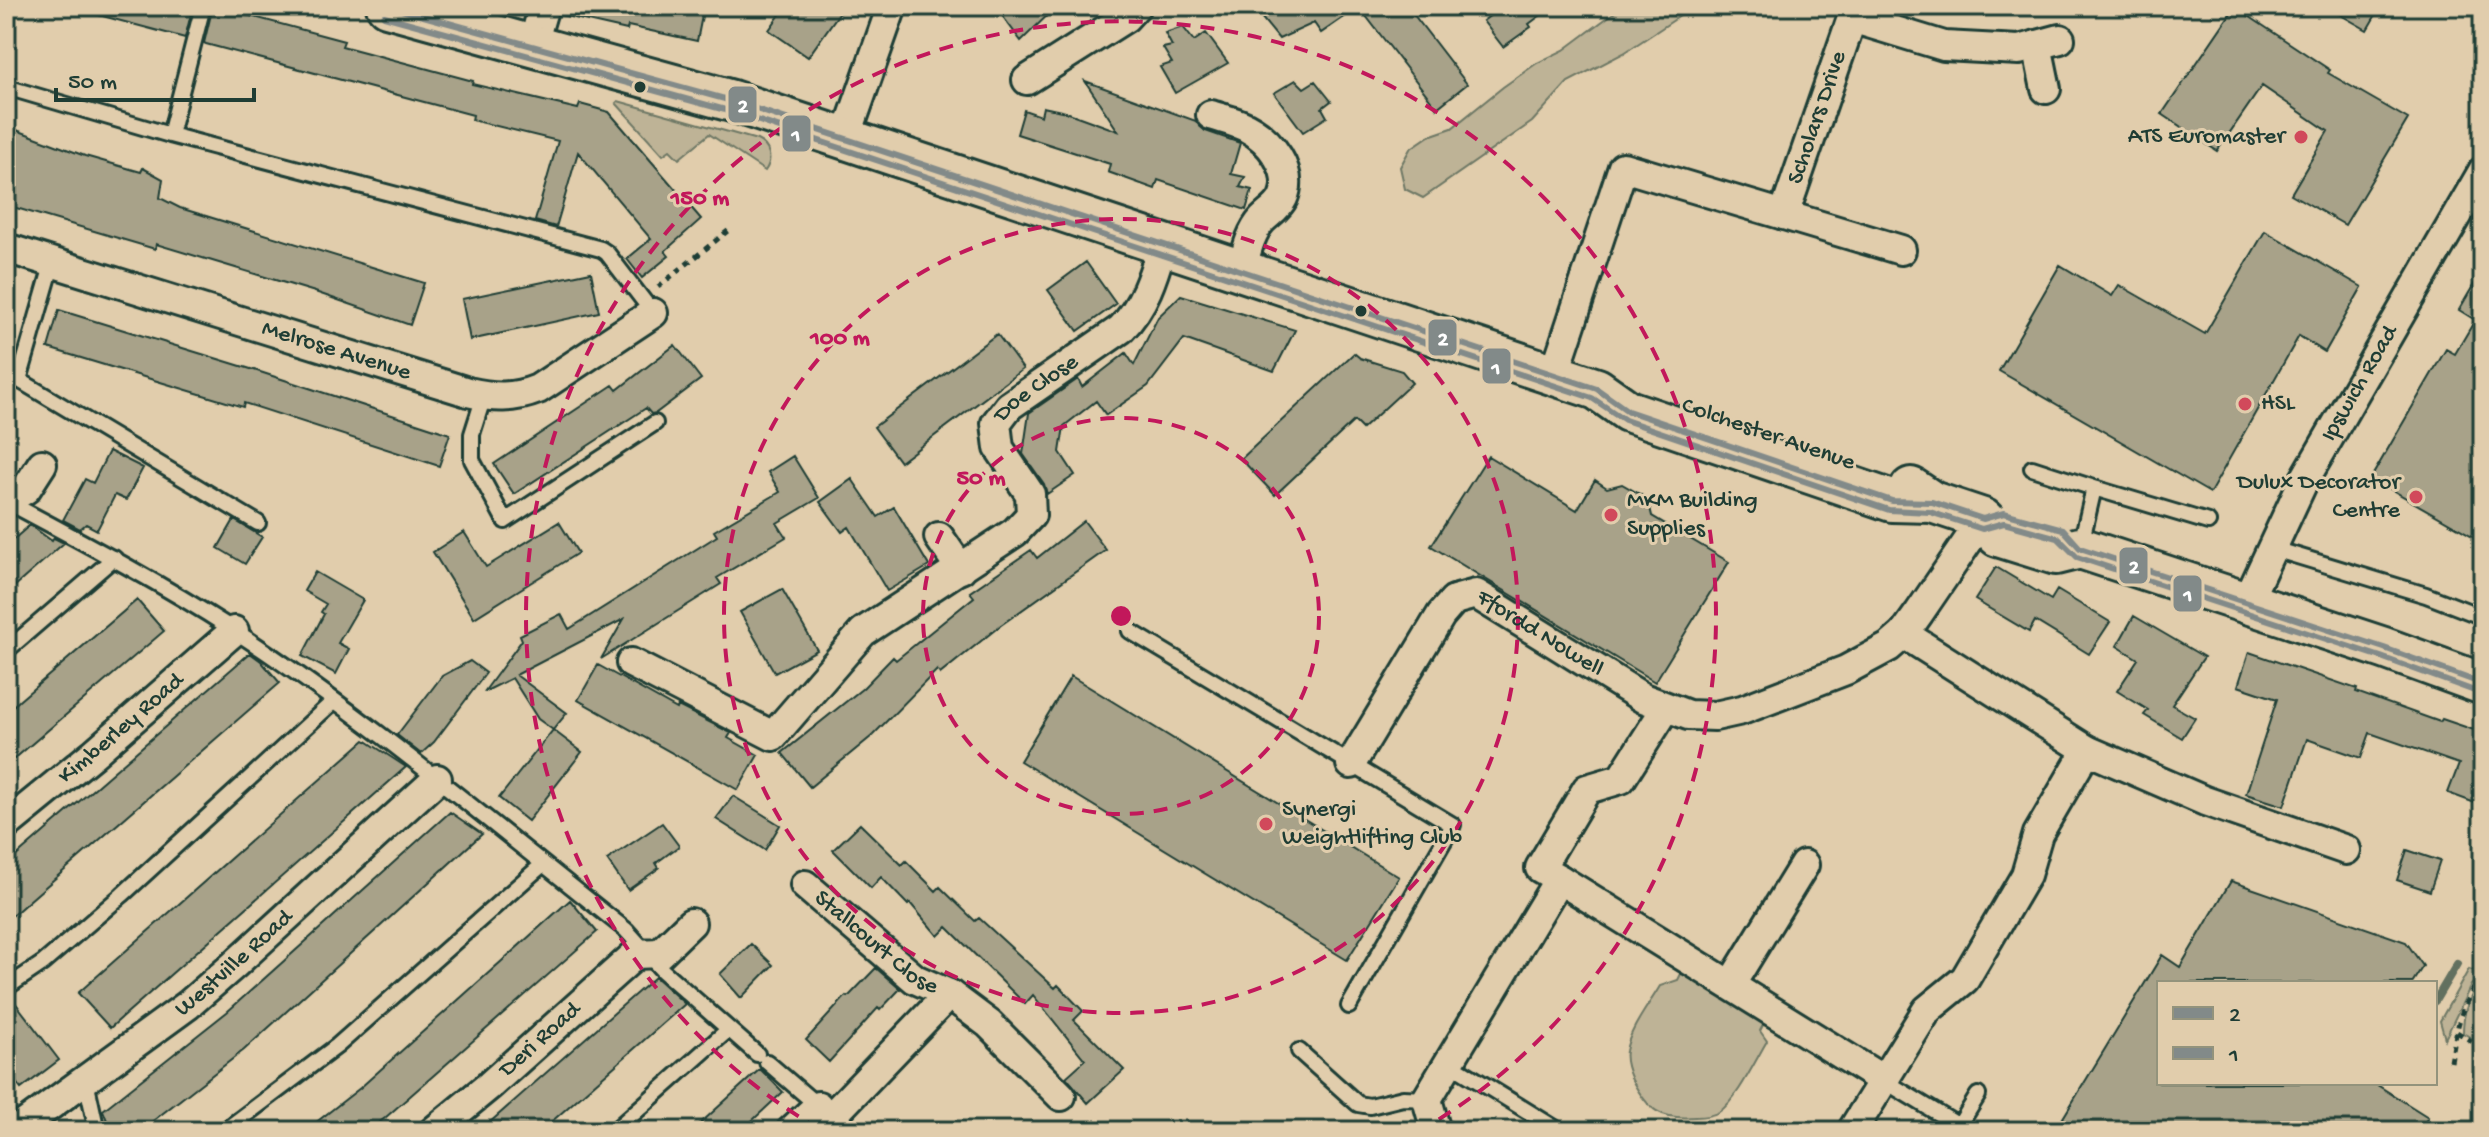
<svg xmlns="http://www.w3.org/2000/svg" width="2489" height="1137" font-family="'Gochi Hand',sans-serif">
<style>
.green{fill:#beb396;stroke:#6e7865;stroke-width:2}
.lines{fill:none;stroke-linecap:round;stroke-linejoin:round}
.stream{stroke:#626f5e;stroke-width:8}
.building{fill:#a8a289;stroke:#1f3d34;stroke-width:2}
.lane-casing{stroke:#1f3d34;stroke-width:20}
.street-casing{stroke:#1f3d34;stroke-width:34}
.secondary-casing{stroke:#1f3d34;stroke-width:46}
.path{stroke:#1f3d34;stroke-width:5;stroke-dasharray:6 6;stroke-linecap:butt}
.lane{stroke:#e1cdac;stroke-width:14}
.street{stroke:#e1cdac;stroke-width:28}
.secondary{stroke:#e1cdac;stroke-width:40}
.bus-1-casing{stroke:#e1cdac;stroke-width:12}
.bus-2-casing{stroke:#e1cdac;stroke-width:12}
.bus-1{stroke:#828a89;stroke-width:6}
.bus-2{stroke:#828a89;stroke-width:6}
.ring{fill:none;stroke:#c2185b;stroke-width:4;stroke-dasharray:14 10}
.bus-dot{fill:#1f3d34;stroke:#e1cdac;stroke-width:3}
.poi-dot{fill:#d1495b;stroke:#e1cdac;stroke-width:3}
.labels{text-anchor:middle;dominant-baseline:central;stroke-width:6;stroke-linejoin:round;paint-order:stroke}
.street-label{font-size:24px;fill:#1f3d34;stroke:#e1cdac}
.poi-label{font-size:24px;fill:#1f3d34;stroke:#e1cdac;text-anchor:start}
.centre{fill:#c2185b;stroke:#e1cdac;stroke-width:4}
.ring-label{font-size:24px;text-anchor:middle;font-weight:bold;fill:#c2185b;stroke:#e1cdac;stroke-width:6;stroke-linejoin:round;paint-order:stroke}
.line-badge{stroke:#e1cdac;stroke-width:3}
.badge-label{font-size:22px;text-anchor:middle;font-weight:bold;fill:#fff}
</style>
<rect width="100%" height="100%" fill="#e1cdac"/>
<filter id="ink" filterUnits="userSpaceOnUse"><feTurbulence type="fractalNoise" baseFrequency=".0125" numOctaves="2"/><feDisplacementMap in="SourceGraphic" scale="16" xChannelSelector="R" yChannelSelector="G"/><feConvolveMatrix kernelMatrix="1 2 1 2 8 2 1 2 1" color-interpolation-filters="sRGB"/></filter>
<g filter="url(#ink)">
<path class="green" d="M1623,6H1695L1624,53L1568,82L1532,122L1423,198L1405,189L1400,167L1410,149L1429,136L1452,128L1503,87L1537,63L1564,50Z
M618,101L757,140C770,146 773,160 765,171L709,134L679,159L670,150L663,155L616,103Z
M2469,969L2483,974L2471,985L2445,1039L2440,1021Z
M1682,972L1766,1019L1760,1031L1767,1041C1755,1061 1737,1100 1719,1112C1712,1116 1703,1117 1695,1117C1660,1120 1648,1110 1632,1080C1628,1071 1624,1061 1626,1051C1630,1028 1649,1005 1660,986L1678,980Z
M2483,981V1042L2482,1044L2463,1033C2463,1012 2468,996 2483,981Z"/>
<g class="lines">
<path class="stream" d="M2481,925L2483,922
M2435,1001L2457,964"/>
</g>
<path class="building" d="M91,6H193L185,38L91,13Z
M213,6L344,41L342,46L473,81L472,84L578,109L580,104L609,112L701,219L665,251L669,256L642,278L627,259L651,239L578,152L556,227L535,221L558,141L472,120L473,115L206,44L204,43Z
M562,6H704L697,41L628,26L627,30L561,15Z
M786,6H844L808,57L769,30Z
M995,6H1057L1021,41Z
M1252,6H1407L1467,84L1437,108L1359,7L1321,33L1314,23L1279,39Z
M1503,6H1553L1529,24L1531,27L1503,47L1483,21Z
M2325,6H2381L2367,30Z
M2235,7L2330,70L2328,73L2408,119L2345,225L2291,194L2328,131L2262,86L2217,151L2162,114Z
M1183,27L1194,41L1206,33L1228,63L1175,93L1160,67L1172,63L1163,48L1172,46L1165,33Z
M1296,80L1304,88L1315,81L1331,101L1322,108L1327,117L1303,132L1274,93Z
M1085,81L1196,121L1205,131L1240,143L1231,174L1245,177L1240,187L1252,190L1246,210L1158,180L1155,189L1108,172L1110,164L1017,134L1024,110L1041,116L1043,107L1066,112L1118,131Z
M6,126L85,156L141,172L143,168L163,179L160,198L180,208L424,283L410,325L315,292L156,244L155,249L6,205Z
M2265,231L2362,287L2325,352L2299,336L2210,493L1999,371L2060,265L2112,296L2119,285L2205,334Z
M1086,262L1116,304L1078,331L1048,290Z
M2483,269V542L2371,478L2446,349L2455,354L2475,320L2459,310Z
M591,272L599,312L470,340L462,299Z
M1181,295L1295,330L1274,371L1184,339L1148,386L1106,415L1096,401L1064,426L1060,452L1075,475L1047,494L1044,484L1023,454L1029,413L1078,379L1082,387L1126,353L1134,365L1158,317Z
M59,310L254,370L450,434L439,466L244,403L243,407L48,348Z
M997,334L1023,369L900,462L874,427Z
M675,345L701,379L656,413L651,414L646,408L514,494L494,464L613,385L617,390Z
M1354,353L1360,358L1402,371L1412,383L1362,429L1354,421L1275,495L1241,459Z
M109,451L143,468L126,500L115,495L97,530L86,524L80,529L63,520L85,479L93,483Z
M793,456L819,498L777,523L786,537L717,578L721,584L601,659L624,619L516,675L567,713L553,730L538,719L512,678L484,692L522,640L520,635L561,614L569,629L717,536L714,531L780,492L768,472Z
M1488,456L1577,510L1595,480L1607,488L1622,484L1648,499L1652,516L1729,562L1655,682L1431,546Z
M852,479L878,517L894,507L929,566L887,591L849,527L842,532L820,502Z
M234,520L262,537L245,564L218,548Z
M1084,521L1106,550L1001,625L940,674L937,670L872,736L810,787L782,753L863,688L893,657L896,660L974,597L970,592L1031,550L1037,558Z
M559,522L578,553L474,618L433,552L464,532L486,567Z
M30,525L52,541L54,538L64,543L6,594V546Z
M1996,567L2051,600L2057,590L2110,622L2089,654L2035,621L2029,632L1975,600Z
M315,572L363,600L338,643L349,649L336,674L302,656L324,614L321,612L326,604L304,591Z
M782,589L817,650L775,673L740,612Z
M137,600L164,631L6,766V712Z
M2134,616L2204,657L2172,705L2195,718L2182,738L2144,715L2148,710L2117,691L2138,659L2117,646Z
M2249,652L2357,689L2356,692L2440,722L2442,719L2483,733V806L2448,793L2459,764L2370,733L2361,758L2307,739L2284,806L2246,794L2277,699L2238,686Z
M250,653L261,661L280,683L6,921V865Z
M470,661L486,673L434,742L421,754L397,735L442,676Z
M598,665L677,709L678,706L731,733L728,738L758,755L738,790L578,700Z
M1071,676L1399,877L1347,960L1020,761Z
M553,730L582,752L528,821L499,798Z
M365,740L406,767L110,1028L78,993Z
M733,796L780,825L765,850L716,819Z
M450,812L482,834L244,1050L140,1131H111L103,1110L227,1012Z
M662,823L679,846L656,863L659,868L628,890L607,860Z
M860,824L902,865L906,861L936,891L940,887L975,921L979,918L1055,988L1058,985L1083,1011L1074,1020L1124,1070L1088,1103L1066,1077L1085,1060L1033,995L1025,1004L947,927L938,936L910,903L908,905L881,877L871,888L833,850Z
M2407,850L2440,861L2430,891L2397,880Z
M2231,881L2406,942L2423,966L2412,983H2159V1083H2374L2428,1117L2420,1131H2055L2162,955L2180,967Z
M570,900L597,932L385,1118L368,1131H305L360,1088Z
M751,944L773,965L741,998L720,974Z
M876,968L900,989L880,1010L878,1008L829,1062L806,1040L846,996L848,997Z
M655,977L685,1004L541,1131H480Z
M11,997L59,1060L21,1089L6,1069V998Z
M760,1069L783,1092L741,1131H692Z"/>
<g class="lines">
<defs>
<path id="lane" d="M6,87L170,135L203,6
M170,135L601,249L607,253L653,313
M53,262L19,380L258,523
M484,396L472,434V460L505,521L655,423
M2032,468L2094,488
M6,501C83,542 159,582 232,629C371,720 497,828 626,930L663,971L757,1054
M2081,544L2094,488L2208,522
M2271,548L2426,595L2483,617
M1130,631L1453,825L1349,1006
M6,651L114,558
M6,988L43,963L122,895L334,701
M1299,1051L1358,1104L1370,1106L1403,1098L1427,1099
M767,1062L847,1131
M1449,1063L1558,1130
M1883,1080L1959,1126L1978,1095
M86,1081L97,1131
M224,1131L337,1046L543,864
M614,1131L729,1029"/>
<g id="street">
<path d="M2037,45L2046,89"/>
<path d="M532,47L544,6"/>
<path d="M1027,80L1125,18L1136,6"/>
<path d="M1211,115C1223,119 1235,121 1246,127C1269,139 1295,170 1283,198C1279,207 1269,213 1262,220C1250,233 1246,254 1241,271"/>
<path d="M845,140L892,6"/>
<path d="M1784,215L1901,250"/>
<path id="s1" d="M6,248L468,392C494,398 513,399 538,389L653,313"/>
<path id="s2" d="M1554,375L1623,167L1784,215L1852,18L1944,46L2019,50L2060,39"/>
<path d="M6,501L26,489L42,464"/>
<path d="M939,537L961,569"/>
<path id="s3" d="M2247,602L2302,484L2483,171"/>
<path d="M1904,634L2087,750L2205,801L2346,850"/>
<path id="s4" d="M631,663L773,736L863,632L1015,532L1031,515L1030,494L999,448L996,423L1009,406L1121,329C1144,306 1153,277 1162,246"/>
<path id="s5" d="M1351,764L1441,615L1454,600L1476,594L1643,698L1688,715L1715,716L1742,710L1846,670L1889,647L1904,634L1919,613L1983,519"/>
<path id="s6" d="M6,825L93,754L234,631"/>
<path d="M1559,879L1540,868L1587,789L1621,779L1666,708"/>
<path id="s7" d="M805,885L915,979L949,994L989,1024L1061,1096"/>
<path d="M1731,984L1804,865"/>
<path d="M831,1117L949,994"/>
<path id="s8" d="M15,1131L188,1005L234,965L437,779"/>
<path id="s9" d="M434,1131L490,1085L636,954L660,953L691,923"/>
<path d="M791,1131L818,1106"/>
<path d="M1436,1131L1427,1099L1559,879L1883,1080"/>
<path d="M1852,1131L1927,1010L1965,979L2026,875L2038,834L2087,750"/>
</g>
<path id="secondary" d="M387,6L732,101L1597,389L1628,411L1892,501L1932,502
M1911,488L1932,502L1983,519L1998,536L2056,554L2080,548L2384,648L2483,684"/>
</defs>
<use href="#lane" class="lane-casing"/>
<use href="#street" class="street-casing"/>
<use href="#secondary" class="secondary-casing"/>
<path class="path" d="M658,287L729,230
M2457,1032L2482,1048
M2451,1062C2457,1028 2460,1003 2483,977"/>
<use href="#lane" class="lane"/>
<use href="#street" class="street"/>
<use href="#secondary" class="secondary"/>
<defs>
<path id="bus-1" d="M387,6L732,101L1597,389L1628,411L1892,501L1932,502L1983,519L2004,513L2063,529L2080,548L2384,648L2483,684"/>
<path id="bus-2" d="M384,16L729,111L1592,398L1625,420L1889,510L1930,512L1982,529L2004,523L2058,538L2077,557L2381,657L2480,693"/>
</defs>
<use href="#bus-1" class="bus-1-casing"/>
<use href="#bus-2" class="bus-2-casing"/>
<use href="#bus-1" class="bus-1"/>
<use href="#bus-2" class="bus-2"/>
</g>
</g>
<g class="ring">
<circle cx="1121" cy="616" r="198"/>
<circle cx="1121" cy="616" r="397"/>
<path d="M819 1129A595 595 0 1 1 1423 1129"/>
</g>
<g class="bus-dot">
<circle cx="640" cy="87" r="7"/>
<circle cx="1361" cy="311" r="7"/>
</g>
<g class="poi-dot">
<circle cx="2301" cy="137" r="8"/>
<circle cx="2245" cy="404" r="8"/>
<circle cx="2416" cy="497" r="8"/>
<circle cx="1611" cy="515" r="8"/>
<circle cx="1266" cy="824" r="8"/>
</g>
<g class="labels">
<g class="street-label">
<text stroke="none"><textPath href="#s2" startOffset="490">Scholars Drive</textPath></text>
<text stroke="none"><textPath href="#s1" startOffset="346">Melrose Avenue</textPath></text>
<text stroke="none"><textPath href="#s3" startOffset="246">Ipswich Road</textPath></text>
<text stroke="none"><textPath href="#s4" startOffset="658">Doe Close</textPath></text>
<text transform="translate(1768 435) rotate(19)">Colchester Avenue</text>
<text stroke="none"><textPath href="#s5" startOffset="292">Ffordd Nowell</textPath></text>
<text stroke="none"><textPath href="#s6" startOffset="150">Kimberley Road</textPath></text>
<text stroke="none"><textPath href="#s7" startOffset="92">Stallcourt Close</textPath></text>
<text stroke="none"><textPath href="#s8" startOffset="276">Westville Road</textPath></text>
<text stroke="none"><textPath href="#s9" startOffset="140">Deri Road</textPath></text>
</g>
<g class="poi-label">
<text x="2285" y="137" text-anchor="end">ATS Euromaster</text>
<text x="2261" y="404">HSL</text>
<text x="2400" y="483" text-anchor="end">Dulux Decorator<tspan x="2400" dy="28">Centre</tspan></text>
<text x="1627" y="501">MKM Building<tspan x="1627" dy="28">Supplies</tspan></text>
<text x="1282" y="810">Synergi<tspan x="1282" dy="28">Weightlifting Club</tspan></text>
</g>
</g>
<circle cx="1121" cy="616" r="12" class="centre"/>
<g class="ring-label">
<text x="700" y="204">150 m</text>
<text x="840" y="344">100 m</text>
<text x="981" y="484">50 m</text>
</g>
<g class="line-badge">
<rect x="727" y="85" width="31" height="39" rx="8" fill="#828a89"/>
<rect x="781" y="114" width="31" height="39" rx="8" fill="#828a89"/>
<rect x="1427" y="318" width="31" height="39" rx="8" fill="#828a89"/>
<rect x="1481" y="347" width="31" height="38" rx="8" fill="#828a89"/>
<rect x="2118" y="546" width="31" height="39" rx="8" fill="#828a89"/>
<rect x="2172" y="574" width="31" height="39" rx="8" fill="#828a89"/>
</g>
<g class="badge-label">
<text x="743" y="112">2</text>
<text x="796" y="141">1</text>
<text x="1443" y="345">2</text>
<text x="1496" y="374">1</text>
<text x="2134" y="573">2</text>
<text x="2188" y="601">1</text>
</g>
<rect width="2489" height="1137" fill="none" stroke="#e1cdac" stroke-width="32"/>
<rect x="16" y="16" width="2457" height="1105" fill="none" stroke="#1f3d34" stroke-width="3" filter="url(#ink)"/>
<rect x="2157" y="981" width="280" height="104" fill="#e1cdac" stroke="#93937c" stroke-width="2"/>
<rect x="2173" y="1007" width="40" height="12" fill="#828a89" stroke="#93937c" stroke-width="2"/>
<text x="2229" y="1021" font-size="24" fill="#1f3d34">2</text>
<rect x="2173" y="1047" width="40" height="12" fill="#828a89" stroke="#93937c" stroke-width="2"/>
<text x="2229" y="1061" font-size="24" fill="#1f3d34">1</text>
<path d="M56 88v12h198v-12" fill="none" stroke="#1f3d34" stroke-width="4"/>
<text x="68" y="88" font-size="24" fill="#1f3d34" stroke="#e1cdac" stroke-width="6" paint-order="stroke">50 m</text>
</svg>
